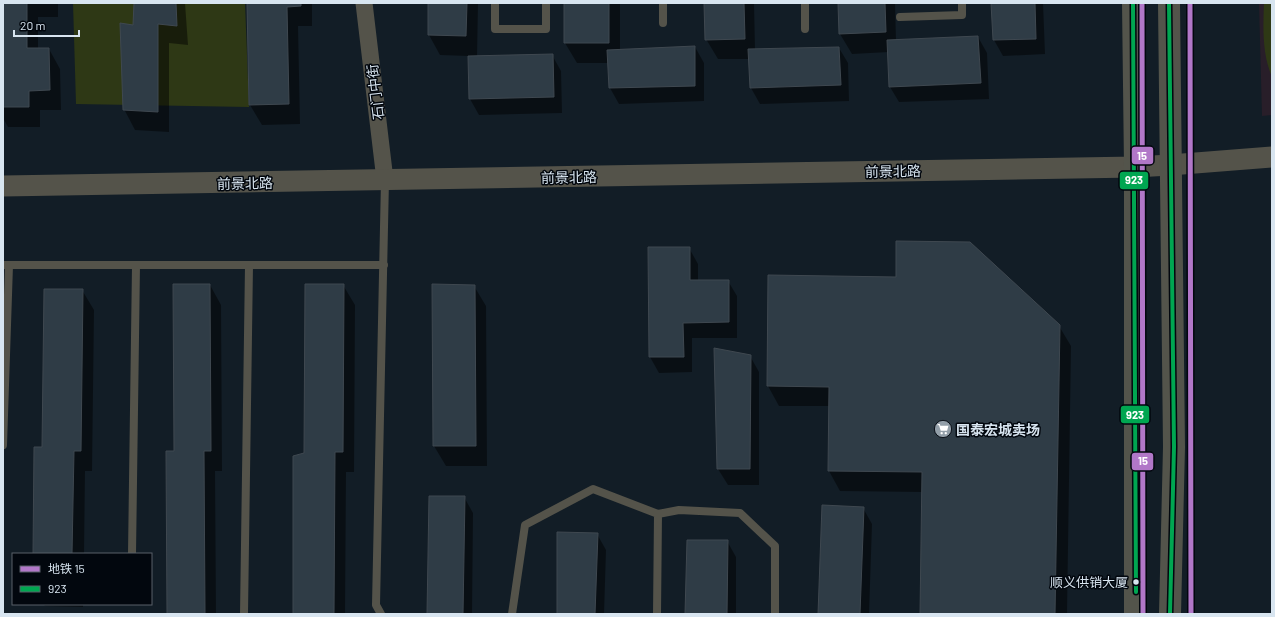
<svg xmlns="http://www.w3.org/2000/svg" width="1275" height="617" font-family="Barlow,'Noto Sans SC',sans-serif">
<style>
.education{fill:#281e29}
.green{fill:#2e3815}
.shadow{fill:#0007}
.building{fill:#2f3c46;stroke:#3f4850}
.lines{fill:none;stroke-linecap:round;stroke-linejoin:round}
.service{stroke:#54534a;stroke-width:8}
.minor{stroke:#54534a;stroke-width:17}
.tertiary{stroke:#54534a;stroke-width:21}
.primary{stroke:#53544b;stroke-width:22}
.bus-1-casing{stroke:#02070e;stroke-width:7}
.bus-1{stroke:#00a651;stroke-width:4}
.metro-1-casing{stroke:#02070e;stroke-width:8}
.metro-1{stroke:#b177c8;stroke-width:5}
.bus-dot{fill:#d8e5f0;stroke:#02070e;stroke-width:1.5}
.labels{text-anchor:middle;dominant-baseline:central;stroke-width:3;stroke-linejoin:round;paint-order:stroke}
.bus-label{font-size:13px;fill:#d8e5f0;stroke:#02070e;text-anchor:end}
.street-label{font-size:14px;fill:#d8e5f0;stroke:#02070e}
.poi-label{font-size:14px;font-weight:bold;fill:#d8e5f0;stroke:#02070e;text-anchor:start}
.line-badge{stroke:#02070e;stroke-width:1.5}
.badge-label{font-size:11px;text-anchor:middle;font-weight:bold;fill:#fff}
</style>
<rect width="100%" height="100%" fill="#121d26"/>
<path class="education" d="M1259,3H1272V115L1262,116Z"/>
<path class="green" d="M73,3H245L249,107L76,104Z
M1264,3H1272V77C1262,54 1263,27 1264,3Z"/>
<path class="shadow" d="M3,3H58V17H38V49H49L60,69L61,110H40V127H8L3,118Z
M135,3H185L188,45L169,43V132L135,130L124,109L134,26Z
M248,3H312V26H298L300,124L262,125L250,105Z
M429,3H478L477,57L552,55L561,71L562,113L479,115L470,99L469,56L440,55L429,35Z
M565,3H620V50L695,47L704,63V101L619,104L610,88L609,63H577L565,43Z
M705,3H754L755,50L839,48L848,63L849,101L760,104L751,88L750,59H718L706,39Z
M839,3H895L896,41L978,37L987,53L989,99L899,102L890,87L889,52L852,54L840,34Z
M992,3H1043L1045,54L1003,56L994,40Z
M649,248H689L698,264V281H728L737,296V338H692V372L659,373L650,357Z
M897,278L1059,326L1071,346L1067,614H921L922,492L840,491L829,471V406H779L768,386Z
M210,285L221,305L222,471H215L216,614H168L175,452Z
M343,285L355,305L354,472H346L345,614H294Z
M474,286L486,306L487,466H446L434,446Z
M82,290L94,310L92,471H85L84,554H34L43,448Z
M750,356L759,372V485H728L718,469Z
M464,497L473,513L472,614H428Z
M863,508L872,524L869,614H819Z
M597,534L606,550L604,614H558Z
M727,541L736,557V614H686Z
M43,604H83V607L45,606Z"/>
<path class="building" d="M3,3H27V48H49L50,90L29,91V107H3Z
M134,3H176L177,26L158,24V112L123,110L120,23L133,25Z
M247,3H301V6L287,7L289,104L249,105Z
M428,3H467L466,36L428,35Z
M564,3H609V43H564Z
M704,3H744L745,39L705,40Z
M838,3H885L886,32L839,34Z
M991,3H1035L1036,39L993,40Z
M978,36L981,83L889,87L887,40Z
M695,46V86L609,88L607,50Z
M839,47L841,85L750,88L748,49Z
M553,54L554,97L469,99L468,56Z
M896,241L970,242L1060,325L1055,614H920L922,472L828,471L829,387L767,386L768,275L896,277Z
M648,247H690V280H729V322L683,323L684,357H649Z
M173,284H210L211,451H204L205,614H167L166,451H174Z
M305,284H344L343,452H335L334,614H293V456L304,453Z
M432,284L475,285L476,446H433Z
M44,289H83L81,451H74L72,554H33L34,447H42Z
M714,348L751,355L750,469H717Z
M429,496H465L463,614H427Z
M822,505L864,507L860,614H818Z
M557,532L598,533L595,614H557Z
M687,540H728L727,614H685Z"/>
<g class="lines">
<path class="service" d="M495,3V29H546V3
M663,3V23
M805,3V29
M900,17L962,15V3
M3,265H384
M3,445L9,265
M132,554L136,265
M244,614L249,265
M381,614L376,605L385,180
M512,614L525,525L593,489L658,514L679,510L740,513L775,546V614
M657,614L658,514"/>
<path class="minor" d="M364,3L385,180"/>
<path class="tertiary" d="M3,186L1135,167L1170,165L1272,157"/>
<path class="primary" d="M1133,3L1135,167V614
M1169,3L1174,447L1170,614"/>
<defs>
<path id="bus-1" d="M1133,3L1136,592
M1169,3L1174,447L1170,614"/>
</defs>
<use href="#bus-1" class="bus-1-casing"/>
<use href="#bus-1" class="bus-1"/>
<defs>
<path id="metro-1" d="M1142,3L1143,614
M1190,3L1191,614"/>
</defs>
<use href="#metro-1" class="metro-1-casing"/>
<use href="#metro-1" class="metro-1"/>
</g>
<defs>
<symbol id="supermarket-disc" viewBox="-11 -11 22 22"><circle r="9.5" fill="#939fa9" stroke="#02070e"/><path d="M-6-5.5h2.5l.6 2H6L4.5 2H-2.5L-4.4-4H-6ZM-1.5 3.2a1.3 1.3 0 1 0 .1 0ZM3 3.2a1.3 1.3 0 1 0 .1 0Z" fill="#fff"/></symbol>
</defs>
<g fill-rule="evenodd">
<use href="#supermarket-disc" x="933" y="419" width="20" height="20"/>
</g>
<circle class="bus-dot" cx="1136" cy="582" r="3.5"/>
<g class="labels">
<g class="bus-label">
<text x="1128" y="582">顺义供销大厦</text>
</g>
<g class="street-label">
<text transform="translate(375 92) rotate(-97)">石门中街</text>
<text transform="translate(893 171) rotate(-1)">前景北路</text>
<text transform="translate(569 177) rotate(-1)">前景北路</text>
<text transform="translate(245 183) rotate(-1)">前景北路</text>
</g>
<g class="poi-label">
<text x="956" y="429">国泰宏城卖场</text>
</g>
</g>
<g class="line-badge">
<rect x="1131" y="146" width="23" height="19" rx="4" fill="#b177c8"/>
<rect x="1119" y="171" width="30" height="19" rx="4" fill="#00a651"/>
<rect x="1120" y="405" width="30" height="19" rx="4" fill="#00a651"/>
<rect x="1131" y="452" width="23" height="19" rx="4" fill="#b177c8"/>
</g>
<g class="badge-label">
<text x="1142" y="160">15</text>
<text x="1134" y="184">923</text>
<text x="1135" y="419">923</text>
<text x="1143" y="465">15</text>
</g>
<rect width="1275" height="617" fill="none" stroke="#d8e5f0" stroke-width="8"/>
<rect x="12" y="553" width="140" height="52" fill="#02070e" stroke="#586068"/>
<rect x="20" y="566" width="20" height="6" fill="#b177c8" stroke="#586068"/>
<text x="48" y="573" font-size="12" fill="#d8e5f0">地铁 15</text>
<rect x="20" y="586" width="20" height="6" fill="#00a651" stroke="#586068"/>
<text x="48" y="593" font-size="12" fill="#d8e5f0">923</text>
<path d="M14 30v6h65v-6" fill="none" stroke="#d8e5f0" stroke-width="2"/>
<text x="20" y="30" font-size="12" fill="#d8e5f0" stroke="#02070e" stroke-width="3" paint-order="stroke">20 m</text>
</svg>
